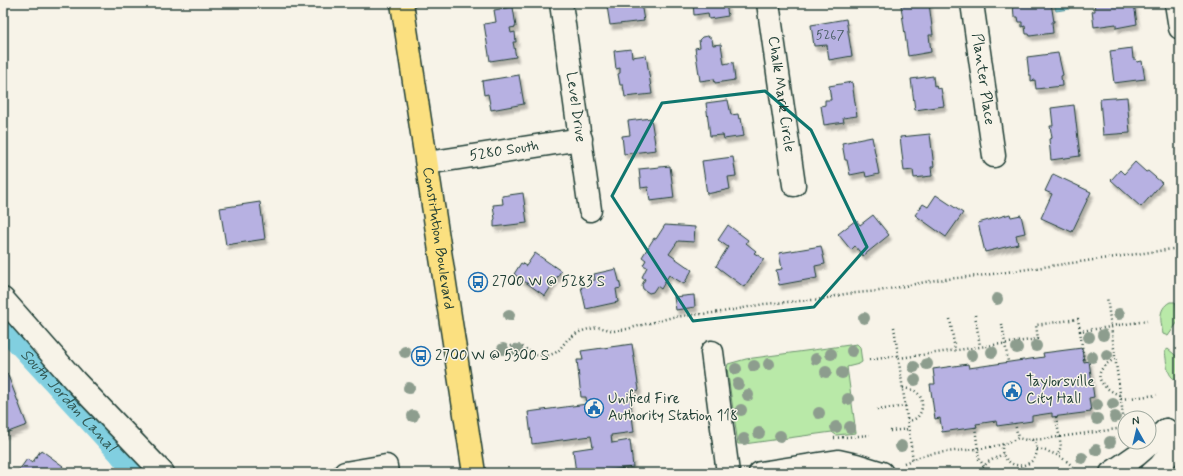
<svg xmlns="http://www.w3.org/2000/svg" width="1183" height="476" font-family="Mynerve,sans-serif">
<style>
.green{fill:#b9e9a8;stroke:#6c936e}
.water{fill:#81cfe0;stroke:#5a959b}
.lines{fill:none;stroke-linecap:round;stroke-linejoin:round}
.canal{stroke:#81cfe0;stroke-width:19}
.building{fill:#b7b1e2;stroke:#1f3d34;filter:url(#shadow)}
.minor-casing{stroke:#1f3d34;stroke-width:25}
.major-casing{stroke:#1f3d34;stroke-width:25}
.path{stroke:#1f3d34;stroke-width:2.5;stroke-dasharray:1 3;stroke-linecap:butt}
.minor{stroke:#f7f3e8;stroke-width:22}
.major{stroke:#fbe080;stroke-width:22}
.tree{fill:#8d9d8e}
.marked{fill:none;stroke:#0f766e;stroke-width:3;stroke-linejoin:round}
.labels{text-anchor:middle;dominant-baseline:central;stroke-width:3;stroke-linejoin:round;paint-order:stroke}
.number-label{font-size:13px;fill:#455a60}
.street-label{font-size:15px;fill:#1f3d34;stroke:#f7f3e8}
.poi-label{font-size:15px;fill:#1f3d34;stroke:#f7f3e8;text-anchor:start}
.water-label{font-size:16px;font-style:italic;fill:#335a56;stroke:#f7f3e8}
</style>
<defs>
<filter id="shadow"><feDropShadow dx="2.5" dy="4.5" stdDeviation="1" flood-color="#0004"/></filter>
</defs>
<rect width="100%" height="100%" fill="#f7f3e8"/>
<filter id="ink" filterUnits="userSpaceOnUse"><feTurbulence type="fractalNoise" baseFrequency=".025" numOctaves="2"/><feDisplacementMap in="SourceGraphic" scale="8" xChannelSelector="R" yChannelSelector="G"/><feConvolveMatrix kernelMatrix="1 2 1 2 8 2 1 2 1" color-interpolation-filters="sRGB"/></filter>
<g filter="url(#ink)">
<path class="green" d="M1170,302H1175L1176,304L1178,316H1180V319L1168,336L1163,334C1161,322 1157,309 1170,302Z
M857,344L860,347L862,362L859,364L847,367L856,433L836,435L832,432L744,444H738L727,368L728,364L746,359Z
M1168,349L1180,359V366L1178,367L1180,368V381C1166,379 1167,363 1165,351Z"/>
<path class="water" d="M1054,3H1068L1069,9L1056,11Z"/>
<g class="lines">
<path class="canal" id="s1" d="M3,329L118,454L133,473"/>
</g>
<path class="building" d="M617,3H641L644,21L610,25L607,6L617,5Z
M693,3H726L728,16L709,19L708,13L694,15Z
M922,3H929L933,35H929L931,52L908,56L901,6Z
M1013,3H1051L1054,22H1052L1053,33L1030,36L1029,34H1026L1025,26L1022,27V22H1019L1018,17H1014Z
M1094,3H1124V5L1134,3L1137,24L1116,28V24L1094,27L1092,11H1095Z
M513,7L516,27L510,28L511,33L515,32L516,42H513L516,57L490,61L484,24L496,22L494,10Z
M846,19L852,56L829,60L827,45L814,46L811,25Z
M708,36L712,39L713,45L721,44L724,64L733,62L735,80L715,83L714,79L700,81L695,48L700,47L699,40L702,37Z
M1132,48L1133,59H1136L1137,62L1142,61L1145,79L1114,83L1110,51Z
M631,49L632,57L646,55L652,94L625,97L623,85H620L618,74L620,73V68L616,69L614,51Z
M1058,53L1063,75L1061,76L1062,86L1036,89L1035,80L1031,81V75H1029L1027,57Z
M519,75L524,104L491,110L488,94L484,95L482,81Z
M933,76L934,86L936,85L937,89L941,88L944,106L915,110L911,79Z
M852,82L857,116L843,118L844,122L824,125L821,106L825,105V100H831L829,86Z
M1127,97L1130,133L1103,135L1100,99Z
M728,100L731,115L738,114L739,119L741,118L744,136L724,139L723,135L710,136L706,103Z
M1074,105L1080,156L1051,160L1049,139L1052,138L1050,126H1053L1051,108Z
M651,118L656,150L624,154L622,136L630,135L628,121Z
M930,134L934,167H931L932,176L914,178L913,170L904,171L900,137Z
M872,137L879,174L866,177L865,172L850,175L847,160H845L842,143Z
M733,157L736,176L728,177L730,189L707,194L702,161Z
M1135,162L1146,172L1148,171L1162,183L1141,207L1111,180L1120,170L1124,174Z
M670,166L674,198L650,201L648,187L641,188L639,169Z
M1053,174L1091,192L1072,232L1041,218L1052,194L1045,191Z
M523,193L527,223L494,227V220L495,219L493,205L503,204L502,196Z
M936,195L963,213L946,237L915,215L923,204L928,207Z
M260,202L265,239L226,245L220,208Z
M1010,214L1011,217L1021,215L1025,233L1016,235L1018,244L985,252L978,223Z
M873,215L889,235L863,256L855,246L851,250L838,234L856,220L860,225Z
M665,225L695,227L694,242L678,241L669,254L692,270L684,284L669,275L661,289L657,286L653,292L649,293L643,289L642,285L645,279L642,277L647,267L643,265L646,260L642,257L654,238L656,239Z
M728,225L748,240L746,243L756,251L754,253L764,259L744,287L716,266L728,247L718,240Z
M821,246L825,264L815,266L817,278L779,285L776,270L782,269L779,253Z
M535,253L561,271L545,296L514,274L521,263L526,266Z
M616,269L621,288L616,289L618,302L586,309L581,287L590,285L589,281L595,280L594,274Z
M694,295L695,307L676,310L674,297Z
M632,344L639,390L629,392L634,432L611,435L612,443L630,440L633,467L587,473H576L573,450L593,447L591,436L532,444L528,412L587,404L586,397H581L577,360H583L581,351Z
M1082,348L1084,362L1089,361L1094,397L1089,398L1091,412L1052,417V413L1032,416V421L997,426L996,421L976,424L977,427L942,432L940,418L935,419L930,384H935L933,369L968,364L969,368L1044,357L1043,353Z
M7,373L27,425L3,434V375Z
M41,450L63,466L58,473H17L27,459L32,463Z"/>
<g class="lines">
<defs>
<g id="minor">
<path id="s2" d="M561,3L590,210"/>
<path id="s3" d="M768,3L794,185"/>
<path id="s4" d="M972,3L994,156"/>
<path d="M1176,3L1180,28"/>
<path id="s5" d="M427,163L581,139"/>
<path d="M3,299L75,381L163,473"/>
<path d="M712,352L728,473"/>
<path d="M345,473L386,466L387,473"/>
<path d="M760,473L838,461L856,465L882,473"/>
<path d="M1111,473L1137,455L1166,430"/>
<path d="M1152,473L1160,466L1170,453L1166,430"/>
</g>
<g id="major">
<path id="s6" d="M402,3L474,473"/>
</g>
</defs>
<use href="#minor" class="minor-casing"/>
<use href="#major" class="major-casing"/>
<path class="path" d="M975,315L980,346
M950,319L955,350
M1002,324L1008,362
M1111,326L1147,321
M894,327L913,460
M1080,331L1084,360
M493,354L503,347L516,345L521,346L536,355L547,356L555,353L559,350L567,340L577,333L585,330L598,327L614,331L627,329L673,317L722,312L764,304L823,299L845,294L879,291L936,280L978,276L1180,248
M899,358L1038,339L1036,325L1078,319L1080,331L1111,327
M1115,359C1090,371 1098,387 1120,395
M869,360L898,356
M903,388C907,389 912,389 915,391C923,396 924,408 919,415C917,419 912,420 908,421
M1121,399L1157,395
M877,410L906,406
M1056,417L1061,446L1058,455
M1015,423L1018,438
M975,427L979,459L984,466
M890,431L909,429
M834,438L870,435
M1003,444C1001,450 1002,454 1006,459C1021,476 1049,456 1031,439
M1037,449C1054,452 1065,458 1076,470
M904,463C910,461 916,458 922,456C953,448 989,453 1018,438L1026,440L1044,439L1117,429L1125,430L1107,297
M1022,467L1023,473
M977,473L988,462L1003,454"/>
<use href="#minor" class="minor"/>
<use href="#major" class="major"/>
</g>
<g class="tree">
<circle cx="997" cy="299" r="6"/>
<circle cx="1119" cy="314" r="6"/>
<circle cx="509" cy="315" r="6"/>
<circle cx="864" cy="318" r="6"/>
<circle cx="1103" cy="335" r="6"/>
<circle cx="1089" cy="337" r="6"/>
<circle cx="1036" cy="346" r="6"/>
<circle cx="1017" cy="348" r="6"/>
<circle cx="503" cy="349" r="6"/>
<circle cx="517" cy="350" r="6"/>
<circle cx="852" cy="351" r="6"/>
<circle cx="405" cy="352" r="6"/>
<circle cx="992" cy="352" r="6"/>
<circle cx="831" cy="354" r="6"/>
<circle cx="972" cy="355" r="6"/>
<circle cx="1107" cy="355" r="6"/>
<circle cx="1092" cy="357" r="6"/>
<circle cx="816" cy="359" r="6"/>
<circle cx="769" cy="364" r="6"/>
<circle cx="927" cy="364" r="6"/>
<circle cx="754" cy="366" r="6"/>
<circle cx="914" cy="367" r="6"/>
<circle cx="736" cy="369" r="6"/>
<circle cx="826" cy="372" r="6"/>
<circle cx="842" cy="373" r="6"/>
<circle cx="915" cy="380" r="6"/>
<circle cx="738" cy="384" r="6"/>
<circle cx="409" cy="388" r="6"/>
<circle cx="748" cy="395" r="6"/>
<circle cx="848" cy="399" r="6"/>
<circle cx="1113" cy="404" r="6"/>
<circle cx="1097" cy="405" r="6"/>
<circle cx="741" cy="410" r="6"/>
<circle cx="819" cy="413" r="6"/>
<circle cx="413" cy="416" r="6"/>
<circle cx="1115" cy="417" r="6"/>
<circle cx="1097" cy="419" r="6"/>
<circle cx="836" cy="427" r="6"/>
<circle cx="850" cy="427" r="6"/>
<circle cx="759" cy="433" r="6"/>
<circle cx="780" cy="436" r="6"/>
<circle cx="744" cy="439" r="6"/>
<circle cx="1110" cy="442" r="6"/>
<circle cx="901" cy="446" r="6"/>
<circle cx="1096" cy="450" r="6"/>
<circle cx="1082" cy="458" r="6"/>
</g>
</g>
<path class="marked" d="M765,91L811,130L867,247L814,307L693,321L612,196L662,103Z"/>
<defs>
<symbol id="bus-ring" viewBox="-11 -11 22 22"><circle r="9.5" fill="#f7f3e8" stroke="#1f6fb2" stroke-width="1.5"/><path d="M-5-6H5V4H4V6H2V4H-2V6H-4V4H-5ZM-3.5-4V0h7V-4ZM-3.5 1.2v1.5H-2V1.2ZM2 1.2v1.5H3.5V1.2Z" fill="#1f6fb2"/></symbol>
<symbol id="civic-ring" viewBox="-11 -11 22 22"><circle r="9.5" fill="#f7f3e8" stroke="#1f6fb2" stroke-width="1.5"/><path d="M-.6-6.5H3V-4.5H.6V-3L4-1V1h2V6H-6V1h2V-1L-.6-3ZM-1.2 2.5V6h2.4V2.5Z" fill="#1f6fb2"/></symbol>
</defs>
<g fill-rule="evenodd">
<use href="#bus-ring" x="467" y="271" width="22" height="22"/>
<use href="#bus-ring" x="410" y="345" width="22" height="22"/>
<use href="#civic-ring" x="1001" y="380" width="22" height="22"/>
<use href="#civic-ring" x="583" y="397" width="22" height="22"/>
</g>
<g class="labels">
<g class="number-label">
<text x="830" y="35">5267</text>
</g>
<g class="street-label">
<text stroke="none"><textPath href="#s4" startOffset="77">Planter Place</textPath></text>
<text stroke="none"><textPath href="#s3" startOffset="92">Chalk Mark Circle</textPath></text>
<text stroke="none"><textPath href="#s2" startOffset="105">Level Drive</textPath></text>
<text stroke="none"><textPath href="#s5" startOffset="78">5280 South</textPath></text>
<text stroke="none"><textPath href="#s6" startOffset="238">Constitution Boulevard</textPath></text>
</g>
<g class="poi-label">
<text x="492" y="282">2700 W @ 5283 S</text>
<text x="435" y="356">2700 W @ 5300 S</text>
<text x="1026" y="382">Taylorsville<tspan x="1026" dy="17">City Hall</tspan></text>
<text x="608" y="399">Unified Fire<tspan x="608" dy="17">Authority Station 118</tspan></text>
</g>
<g class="water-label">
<text stroke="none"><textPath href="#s1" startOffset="97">South Jordan Canal</textPath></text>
</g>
</g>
<rect width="1183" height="476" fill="none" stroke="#f7f3e8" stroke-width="16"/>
<rect x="8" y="8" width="1167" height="460" fill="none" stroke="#1f3d34" stroke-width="1.5" filter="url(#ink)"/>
<g transform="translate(1137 430) rotate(352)"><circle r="19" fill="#f7f3e8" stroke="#a1aaa0"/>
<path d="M0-3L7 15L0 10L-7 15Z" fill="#1f6fb2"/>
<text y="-6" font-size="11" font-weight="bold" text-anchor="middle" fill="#1f3d34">N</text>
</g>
</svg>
